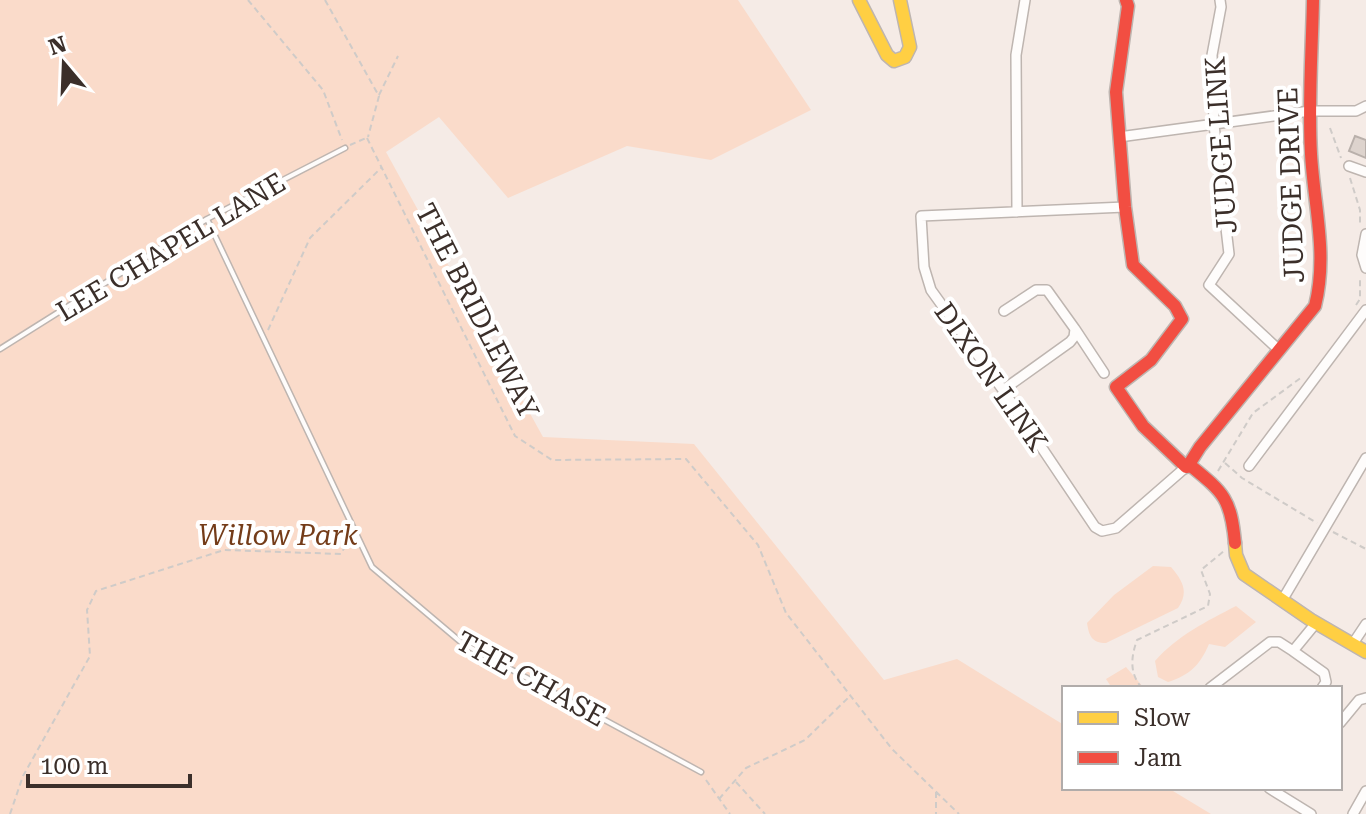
<svg xmlns="http://www.w3.org/2000/svg" width="1366" height="814" font-family="'Roboto Serif',serif">
<style>
.green{fill:#fadbca}
.building{fill:#ddd3cd;stroke:#b9b0ab;stroke-width:2}
.lines{fill:none;stroke-linecap:round;stroke-linejoin:round}
.lane-casing{stroke:#beb5b0;stroke-width:7}
.street-casing{stroke:#beb5b0;stroke-width:12}
.slow-casing{stroke:#beb5b0;stroke-width:15}
.jam-casing{stroke:#beb5b0;stroke-width:15}
.path{stroke:#cfcbc8;stroke-width:2;stroke-dasharray:6 4;stroke-linecap:butt}
.lane{stroke:#fefcfb;stroke-width:4}
.street{stroke:#fefcfb;stroke-width:9}
.slow{stroke:#ffcf43;stroke-width:12}
.jam{stroke:#f24e42;stroke-width:12}
.labels{text-anchor:middle;dominant-baseline:central;stroke-width:8;stroke-linejoin:round;paint-order:stroke}
.street-label{font-size:28px;fill:#3b2f2a;stroke:#fff}
.park-label{font-size:28px;font-style:italic;fill:#743c19;stroke:#fff}
</style>
<rect width="100%" height="100%" fill="#f5ebe6"/>
<path class="green" d="M0,0H738L811,110L711,160L627,146L508,198L439,117L386,152L543,437L694,444L884,680L957,659L1064,725V788H1168L1211,814H0Z
M1153,566L1171,567C1183,581 1189,592 1178,608L1106,643C1092,643 1089,636 1087,623L1114,595Z
M1236,606L1256,622L1225,647L1209,644C1200,665 1190,675 1168,682L1158,677L1155,661C1177,636 1207,621 1236,606Z
M1126,667L1144,688H1112L1106,679Z"/>
<path class="building" d="M1355,136L1366,140V158L1349,151Z"/>
<g class="lines">
<defs>
<path id="lane" d="M207,219L372,567L462,643L701,772
M0,349L207,219L345,148"/>
<path id="street" d="M1220,0L1221,7L1212,55L1214,125L1229,254L1209,285L1279,350
M1119,137L1310,111H1356L1366,106
M1349,166L1366,172
M1125,207L921,216L924,267L931,290L1003,390L1095,527L1102,531L1116,528L1186,467
M1017,212L1016,55L1025,0
M1366,234L1362,255L1366,268
M1075,329L1104,373
M1003,390L1070,342L1074,337L1075,329L1047,290H1036L1004,311
M1249,466L1366,310
M1283,599L1366,458
M1316,623L1293,651L1324,673L1326,682L1322,688
M1352,645L1366,624
M1210,688L1270,642H1279L1293,651
M1340,723L1359,700L1366,698
M1269,788L1311,814
M1353,814L1366,791"/>
<path id="slow" d="M859,0L887,55L894,61L905,57L910,47L900,0
M1235,543L1236,555L1244,574L1311,620L1366,652"/>
<path id="jam" d="M1126,0L1128,6L1116,92L1125,207L1133,265L1175,306L1182,319L1151,360L1116,387L1143,426L1186,467L1191,466C1224,493 1231,499 1235,543
M1188,466L1200,447L1315,306C1328,254 1314,206 1311,154C1308,103 1312,51 1313,0"/>
</defs>
<use href="#lane" class="lane-casing"/>
<use href="#street" class="street-casing"/>
<use href="#slow" class="slow-casing"/>
<use href="#jam" class="jam-casing"/>
<path class="path" d="M248,0L323,90L342,140
M325,0L379,96L368,137
M379,95L398,56
M1330,128L1341,158
M367,138L515,436L552,460L686,459L758,545L786,613L892,749L959,814
M350,145L366,138
M1350,178L1360,210V226
M1356,305L1360,299V277
M268,330L310,238L381,168
M1225,463L1242,478L1317,523
M1218,471L1253,413L1302,377
M1333,532L1366,549
M1142,688C1129,673 1131,657 1137,640L1208,606L1210,594L1201,570L1224,551
M706,780L730,814
M736,782L765,814
M936,792V814
M719,799L746,768L805,740L850,696
M10,814L23,776L90,656L87,610L96,591L224,550L341,554L350,537"/>
<use href="#lane" class="lane"/>
<use href="#street" class="street"/>
<use href="#slow" class="slow"/>
<use href="#jam" class="jam"/>
</g>
<g class="labels">
<g class="street-label">
<text transform="translate(1221 145) rotate(-94)">JUDGE LINK</text>
<text transform="translate(1291 185) rotate(-92)">JUDGE DRIVE</text>
<text transform="translate(171 247) rotate(-31)">LEE CHAPEL LANE</text>
<text transform="translate(477 311) rotate(63)">THE BRIDLEWAY</text>
<text transform="translate(991 377) rotate(55)">DIXON LINK</text>
<text transform="translate(531 679) rotate(29)">THE CHASE</text>
</g>
<g class="park-label">
<text x="278" y="535">Willow Park</text>
</g>
</g>
<rect x="1062" y="686" width="280" height="104" fill="#ffffff" stroke="#b1acaa" stroke-width="2"/>
<rect x="1078" y="712" width="40" height="12" fill="#ffcf43" stroke="#b1acaa" stroke-width="2"/>
<text x="1134" y="726" font-size="24" fill="#3b2f2a">Slow</text>
<rect x="1078" y="752" width="40" height="12" fill="#f24e42" stroke="#b1acaa" stroke-width="2"/>
<text x="1134" y="766" font-size="24" fill="#3b2f2a">Jam</text>
<g transform="translate(64 64) rotate(341)" stroke="#ffffff" stroke-width="6" paint-order="stroke">
<path d="M0-6L14 30L0 20L-14 30Z" fill="#3b2f2a"/>
<text y="-12" font-size="22" font-weight="bold" text-anchor="middle" fill="#3b2f2a">N</text>
</g>
<path d="M28 774v12h162v-12" fill="none" stroke="#3b2f2a" stroke-width="4"/>
<text x="40" y="774" font-size="24" fill="#3b2f2a" stroke="#ffffff" stroke-width="6" paint-order="stroke">100 m</text>
</svg>
